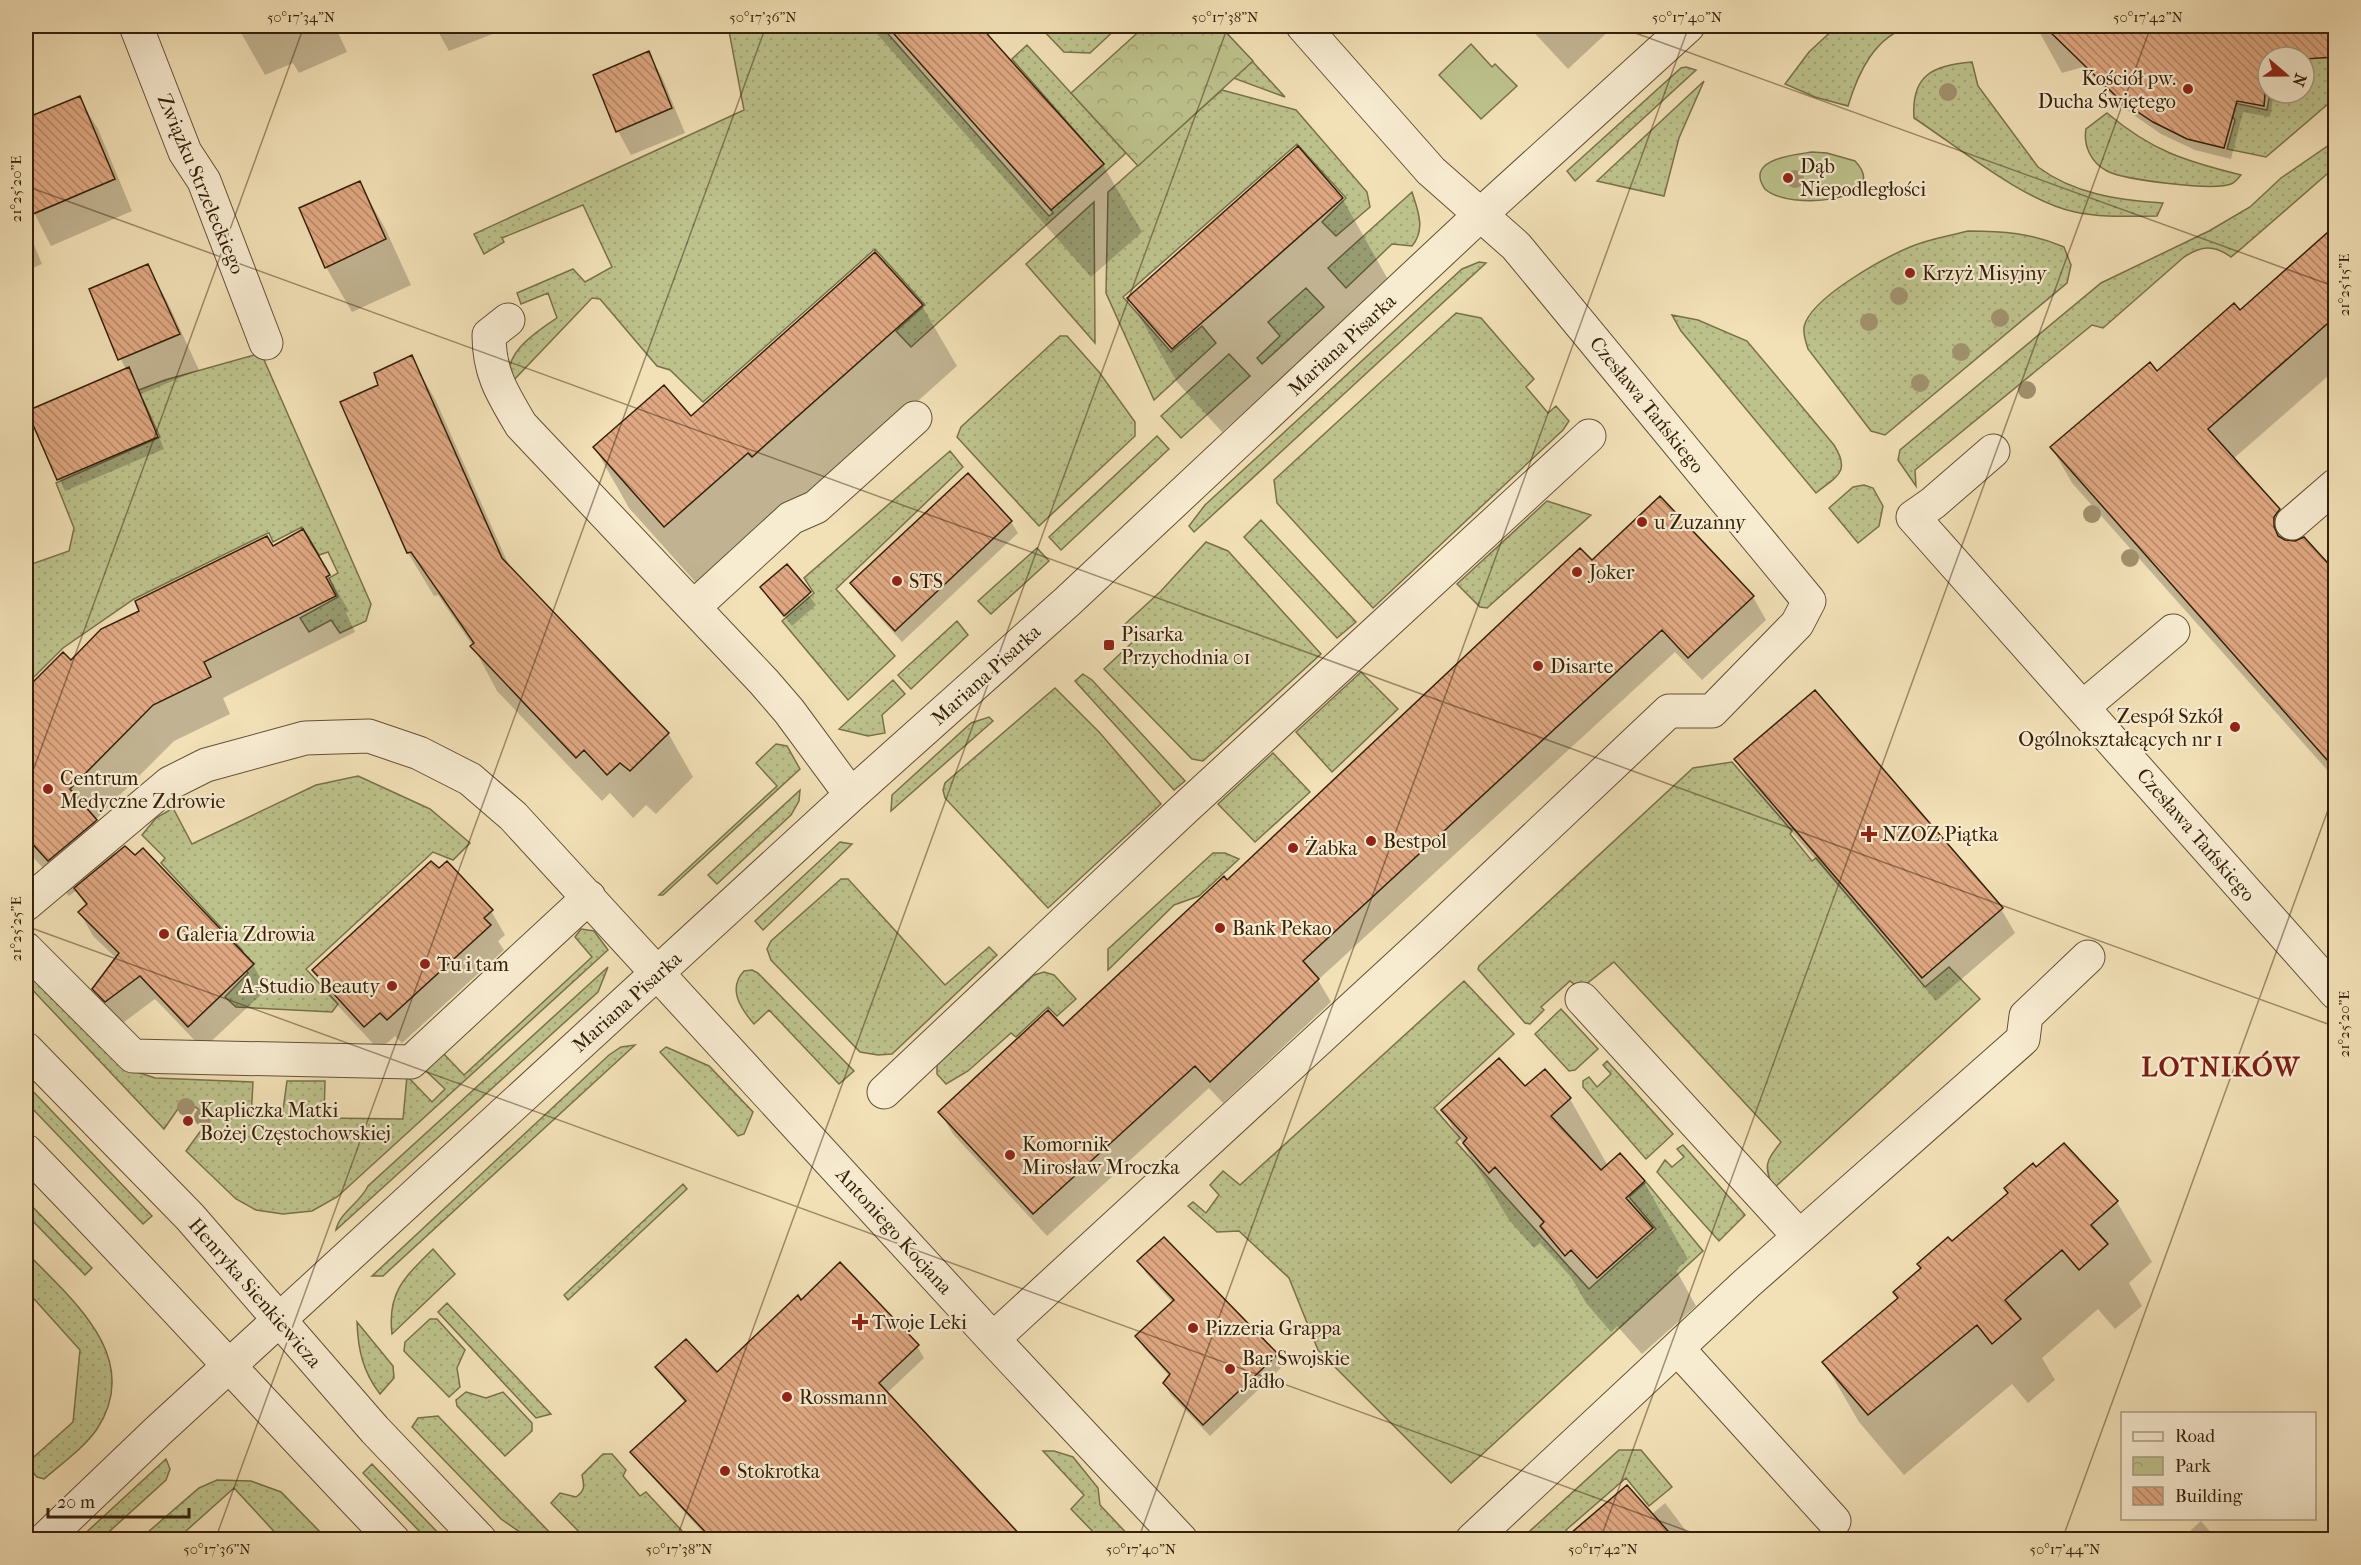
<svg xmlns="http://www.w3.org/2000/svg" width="2361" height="1565" font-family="'IM FELL French Canon',serif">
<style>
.grass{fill:url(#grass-dots);stroke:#79714b;stroke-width:1.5}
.park{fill:url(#park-crowns);stroke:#79714b;stroke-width:1.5}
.garden{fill:#bdc28c;stroke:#79714b;stroke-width:1.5}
.shadow{fill:#0003}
.building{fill:url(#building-back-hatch);stroke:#35200a;stroke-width:1.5}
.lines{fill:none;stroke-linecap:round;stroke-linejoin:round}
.minor-casing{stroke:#645035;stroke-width:35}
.minor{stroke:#f7ebd0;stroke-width:33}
.tree{fill:#a1916d}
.ticks{fill:none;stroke:#35200a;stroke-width:1.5;stroke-opacity:0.45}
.poi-dot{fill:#8f2418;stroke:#f7ebd0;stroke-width:2}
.labels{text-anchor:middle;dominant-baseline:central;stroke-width:4.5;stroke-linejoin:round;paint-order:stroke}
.poi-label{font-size:20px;fill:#35200a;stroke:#f7ebd0;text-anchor:start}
.street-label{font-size:20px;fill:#35200a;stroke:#f7ebd0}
.district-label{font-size:26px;font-weight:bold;letter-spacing:1.5px;fill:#7a1f14;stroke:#f7ebd0}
.neatline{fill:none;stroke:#35200a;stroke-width:2}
.ticks-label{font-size:15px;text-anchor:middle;fill:#35200a}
</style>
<defs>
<pattern id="grass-dots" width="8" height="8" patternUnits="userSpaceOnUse" patternTransform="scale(1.5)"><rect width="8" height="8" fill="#bdc28c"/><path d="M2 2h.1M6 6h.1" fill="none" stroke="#a3a677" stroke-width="1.8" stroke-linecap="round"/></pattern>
<pattern id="park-crowns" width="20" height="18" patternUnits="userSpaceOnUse" patternTransform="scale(1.5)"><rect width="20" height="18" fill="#bdc28c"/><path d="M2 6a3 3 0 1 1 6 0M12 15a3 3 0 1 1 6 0" fill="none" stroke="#a3a677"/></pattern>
<pattern id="building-back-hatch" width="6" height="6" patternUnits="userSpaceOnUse" patternTransform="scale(1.5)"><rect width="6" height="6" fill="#dfa882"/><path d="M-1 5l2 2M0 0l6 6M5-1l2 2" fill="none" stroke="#b68869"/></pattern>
</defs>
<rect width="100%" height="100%" fill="#f2e0b6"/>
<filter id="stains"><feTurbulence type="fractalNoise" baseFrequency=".00333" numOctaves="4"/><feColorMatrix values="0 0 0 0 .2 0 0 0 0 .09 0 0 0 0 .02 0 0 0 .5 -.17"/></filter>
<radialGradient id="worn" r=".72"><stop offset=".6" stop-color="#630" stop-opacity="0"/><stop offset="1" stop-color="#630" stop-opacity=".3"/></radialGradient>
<path class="grass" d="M728,26H881L1049,216L1053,213L1051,210L1104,164L1012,59L1027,45L1126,153L911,347L896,331L925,305L875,249L703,402L670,370L657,366L600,299L592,298L510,384C501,354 536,332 557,318L548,293L521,304L517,293L573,269L585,282L612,267L583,205L502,238L504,242L484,254L474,234L744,110Z
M1039,26H1119L1090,53L1064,52Z
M1220,26L1285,97L1220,73Z
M1837,26H1912C1875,35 1858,73 1848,106L1815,97L1785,84L1809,52Z
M2304,26H2335V98L2266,157L2227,149L2235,120L2227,110L2230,102L2267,110L2270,93H2304V63L2309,62Z
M1972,62L1978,86L2038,167C2074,194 2118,200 2163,203L2157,216C2130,216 2102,218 2075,212C2025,202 1958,147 1914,118C1911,75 1933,65 1972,62Z
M1686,67L1696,70L1575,181L1567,171L1681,68Z
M1704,81L1679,138L1664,196L1597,181Z
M1222,90L1296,110L1367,192L1370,207L1336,236L1322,222L1346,198L1297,144L1123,297L1171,352L1202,326L1216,343L1154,400L1106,293L1108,192Z
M2107,113C2152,151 2185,161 2241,175C2239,177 2235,183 2231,184C2214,191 2124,180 2107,171C2091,163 2083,145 2086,129Z
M2335,141V167L2242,248L2231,257C2213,244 2201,246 2184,257L2103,328L2092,325L1915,470L1916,486L1898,460L1900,450L2101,283L2209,231L2250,207L2281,178Z
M1412,192C1418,211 1426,229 1412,246L1392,244L1346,288L1328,268Z
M1094,202L1095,343L1026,264Z
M1968,231C2003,231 2031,233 2064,247L2071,265L2067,283L1885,435L1871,431L1808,349C1806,342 1803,335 1804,327C1810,298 1884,258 1910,247C1928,239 1949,236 1968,231Z
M1479,262L1486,263L1194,532L1189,526L1205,505L1462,269Z
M1306,288L1324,307L1262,364L1257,358L1280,336L1268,322Z
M1456,313L1481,318L1534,379L1526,387L1548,413L1556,406L1569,421L1563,430L1373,608L1277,503L1274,480Z
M1672,315L1698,320L1747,341L1834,445C1851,472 1837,476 1816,493L1681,331Z
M1060,336H1067L1099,372L1135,422V436L1039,526L957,437L961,427Z
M261,353L371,604L366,621L340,633L331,620L309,632L300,618L338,597L329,578L338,573L328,552L319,555L302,527L273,542L269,533L266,534L134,599L63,648L31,680L26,679V566L69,551L74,528L56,483L160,437L143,400L134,401L131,393L165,380Z
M1229,354L1250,376L1181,438L1161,416Z
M1157,436L1169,449L1061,550L1049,537Z
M950,451L963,467L836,589L895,656L848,700L782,621L814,593L804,578Z
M1864,485L1873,488L1883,506L1879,526L1858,543L1829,508L1853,487Z
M1547,501L1591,515L1487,608L1480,607L1457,584Z
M1261,520L1356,622L1337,638L1244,537Z
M1206,542L1228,551L1321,654L1203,761L1192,759L1104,669L1137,638L1124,625L1161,591Z
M1037,548L1049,561L991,614L978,601Z
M957,621L968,635L911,689L898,675Z
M1361,672L1398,709L1332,772L1296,732Z
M1083,674L1092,680L1185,781L1174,790L1075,681Z
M893,680L905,694L882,715L885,733L868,736L839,729Z
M1055,688L1100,733L1161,804L1048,908L945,798L943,790L945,783Z
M989,717L993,721L891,811L892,795L971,723Z
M776,744L787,746L800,769L663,895H659L777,786L756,763Z
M1273,753L1310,792L1255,842L1218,804Z
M1732,762L1792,831L1790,834L1812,861L1816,858L1925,987L1949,967L1980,999L1773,1189C1764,1164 1765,1163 1781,1142L1614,962L1580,989L1570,981L1541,1007L1544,1010L1530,1024L1525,1023L1478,969L1479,966L1693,768Z
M358,776L430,809L470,843L453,860L433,852L306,969L338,1004L332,1012L236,1007L225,997L248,973L234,958L242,950L161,863L165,858L142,835L156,818L173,808L192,844L316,785Z
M800,790L799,801L791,815L717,884L708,875Z
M840,842L852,844L763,930L755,921Z
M1213,853H1225L1239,859L1199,896L1174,905L1108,970V949Z
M841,879H848L945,985L989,947L997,955L892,1054L878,1055L860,1052L771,960L767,949L771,941Z
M581,929L594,931L608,950L337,1197L312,1211L283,1214L256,1210L236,1199L186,1151L211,1117L184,1100L164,1129L26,983V968L122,1067L155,1078L253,1082L251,1118L282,1117L287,1081H325L324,1118L403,1119L407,1076L432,1102L445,1089L424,1069L442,1052L464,1075L592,957L575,937Z
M608,967L598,992L336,1230C339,1213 360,1203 368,1186Z
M752,970L758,973L854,1071L839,1084L769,1010L754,1024C741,1009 727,989 744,971Z
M1044,972L1054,975L1076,999L1057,1016L1048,1007L1016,1037L1011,1033L968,1071L946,1084L937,1074V1065L1034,975Z
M1464,981L1514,1034L1434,1108L1460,1138L1456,1142L1589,1289L1656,1229L1629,1197L1646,1182L1703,1251L1451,1483L1318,1350L1289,1278L1239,1231L1217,1232L1188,1206L1193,1202L1206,1213L1219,1195L1210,1185L1223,1171L1240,1185Z
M1561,1009L1598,1049L1575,1070L1569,1071L1535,1034Z
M635,1045L383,1276H372L609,1055L621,1047Z
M666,1047L709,1066L753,1112L744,1134L738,1136L660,1052Z
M1607,1061L1673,1134L1646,1159L1583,1087V1081L1589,1077L1597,1087L1611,1074L1603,1065Z
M26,1084L152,1216L143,1224L26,1102Z
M1683,1145L1745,1215L1719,1241L1657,1172L1665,1160L1672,1167L1684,1157L1677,1149Z
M683,1184L687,1189L568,1300L564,1295Z
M26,1200L92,1268L85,1275L26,1214Z
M433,1249L455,1274L392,1334C387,1292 405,1277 433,1249Z
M26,1252C71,1299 144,1357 97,1429C84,1448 61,1464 44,1479L37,1477L26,1464L73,1422L80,1350L26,1290Z
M447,1303L551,1414L536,1418L438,1312Z
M430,1319H437L465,1350L457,1368L460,1387L449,1397L404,1351L405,1342Z
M357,1322L393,1366L394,1378L380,1394C363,1372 358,1350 357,1322Z
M466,1392L486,1398L503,1392L532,1423V1431L505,1456L457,1406L456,1400Z
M438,1416L556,1539H530L501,1519L412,1427L418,1418Z
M1619,1450H1641L1672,1487L1649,1506L1626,1478L1566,1530L1574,1539L1520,1540Z
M1043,1451H1054L1073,1457L1098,1488L1100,1505L1132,1539H1100L1071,1509L1084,1495Z
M603,1454H612L626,1470L623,1476L640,1496L646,1492L683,1532L684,1539H586L551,1503L560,1493L576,1497C586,1490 584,1485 582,1475Z
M166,1459L170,1469L166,1480L101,1539H79Z
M372,1464L444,1539H427L363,1473Z
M217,1480L251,1481L281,1492L327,1539H281L234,1488L177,1539H140L199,1488Z"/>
<path class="park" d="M1145,26H1220L1253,61L1138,166L1071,93Z"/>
<path class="garden" d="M1471,44L1492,67L1495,64L1517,86L1481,119L1439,75Z
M1812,152L1827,153L1855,161C1894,202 1788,211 1765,189C1744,159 1794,155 1812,152Z"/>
<path class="shadow" d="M237,26H335L347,52L299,73L293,63L265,75Z
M435,26H513L449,51Z
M870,26H979L1103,165L1142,232L1091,277Z
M1528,26H1614L1568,69Z
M2036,26H2305L2310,71H2304V57H2268V93H2274L2270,117L2243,112L2231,159L2195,150L2161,134L2128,111L2083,67L2062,73Z
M648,53L662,77L685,133L631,155L618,131Z
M79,98L98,129L132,211L51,246L26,197V120Z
M359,183L385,228L411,285L352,312L326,267Z
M1342,198L1390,283L1222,432L1177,382L1129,298Z
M26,226L42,264L26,271Z
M2336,227V369L2233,459L2278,510L2297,542L2336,574V780L2072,483L2052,448L2240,312Z
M147,266L167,301L199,370L141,394L164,449L65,491L29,412L126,370L90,290Z
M922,306L957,366L788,517L699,586L629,508L595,448L691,418Z
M411,357L436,401L511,570L668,733L693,777L656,814L646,805L633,818L610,793L602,801L497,691L473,646L438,595L434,596L408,553L342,403L380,385Z
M968,475L1011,522L1018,533L902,642L859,595L852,583Z
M302,531L349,611L346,613L355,632L223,698L230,714L174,741L95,820L116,855L253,965L267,989L203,1049L155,999L120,1025L108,1013L94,989L117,959L93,936L80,913L86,906L77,890L69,896L30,854L26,859V691L63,654L71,662Z
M1592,562L1753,597L1766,620L1702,680L1675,652L1318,980L1331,1002L1223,1103L1209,1088L1047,1236L953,1134L940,1112L1063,1028Z
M787,566L816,605L792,626L762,587Z
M1736,759L2001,909L2015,933L1936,1001L1750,783Z
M491,911L505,935L498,941L504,950L402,1043L395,1036L379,1050L327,994L314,970Z
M1544,1071L1570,1099L1608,1166L1644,1182L1688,1259L1676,1270L1696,1306L1642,1354L1617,1326L1611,1332L1586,1303L1571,1277L1540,1243L1534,1248L1509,1220L1443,1111L1525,1089Z
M2064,1145L2117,1202L2152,1262L2129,1283L2142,1306L2115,1329L2098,1309L2042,1358L2055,1380L2028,1403L2012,1384L1904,1475L1859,1422L1824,1362L1899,1299L1922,1270L1919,1264L1952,1244Z
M1139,1261L1277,1355L1283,1366L1210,1436L1171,1395L1164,1383L1170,1377L1144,1348L1137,1337L1173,1303L1146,1273Z
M801,1302L917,1346L924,1358L887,1393L1015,1537L1012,1540H710L639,1463L632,1452L686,1404L657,1368L717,1374Z
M26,1412L33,1424L26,1431Z
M1665,1503L1693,1540H1581L1576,1531L1651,1515Z
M2201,1521L2217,1540H2180Z"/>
<path class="building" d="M887,26H980L1104,164L1051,210Z
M2044,26H2336V57L2304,59V57H2268L2264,106L2237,101L2224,148L2187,139L2153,122L2120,100Z
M649,51L672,108L616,132L593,75Z
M80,96L115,179L26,217V118Z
M1298,146L1343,198L1172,349L1127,298Z
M360,181L386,239L325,268L299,208Z
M2336,225V316L2208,429L2280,509L2274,517V526L2278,536L2285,540L2295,541L2304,537L2336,572V770L2050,447L2150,362L2157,371L2234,303L2240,310Z
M875,252L923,305L752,457L748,453L664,527L593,447L664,385L691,416Z
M148,264L180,334L118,360L89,289Z
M412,355L502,558L669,733L630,771L620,763L607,775L584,750L576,758L470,646L474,643L411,552L407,553L340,402L378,385L374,373Z
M129,367L158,437L57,480L27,411Z
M968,473L1012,521L895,631L850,583Z
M1660,496L1754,596L1688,658L1662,630L1303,961L1319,979L1210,1082L1195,1066L1033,1214L938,1112L1048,1010L1063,1026L1224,876L1227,880L1580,548L1592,560Z
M303,529L330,575L326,577L336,596L204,662L211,677L153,705L70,789L97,820L48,861L26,837V689L63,652L71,660L101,629L139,611L135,601L267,536L273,546Z
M787,564L811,592L784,616L760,587Z
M1815,690L2003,908L1922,978L1734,759Z
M125,846L135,855L143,848L254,964L188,1027L140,976L105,1002L92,989L119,953L78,912L87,904L74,888Z
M431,861L439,868L447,861L493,910L484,918L491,925L387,1020L380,1013L364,1027L312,970Z
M1499,1058L1525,1086L1545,1069L1571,1098L1551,1116L1601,1170L1620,1153L1645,1181L1626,1198L1653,1228L1597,1278L1571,1250L1565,1256L1540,1226L1544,1222L1495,1167L1489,1173L1463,1143L1467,1138L1441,1110Z
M2064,1143L2118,1201L2091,1225L2108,1244L2079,1270L2062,1250L2005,1300L2021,1319L1992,1344L1977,1325L1868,1415L1822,1362L1898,1298L1893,1292L1921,1268L1917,1264L1948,1237L1952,1241L2008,1193L2004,1188L2033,1163L2036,1167Z
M1164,1237L1278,1354L1203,1425L1163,1383L1170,1374L1135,1336L1174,1300L1137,1261Z
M840,1262L919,1345L879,1383L1024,1539H712L630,1452L686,1401L655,1367L686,1339L717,1372L798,1295L801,1300Z
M1627,1485L1675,1539H1564Z"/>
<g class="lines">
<defs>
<path id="minor" d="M136,26L185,152L204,181L266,343
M508,320L489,335C489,373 502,393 521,425L764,682L789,711L851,795
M1993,451L1933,503L1913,517L2336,993
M2292,523L2336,485
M695,606L791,518L816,507L915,418
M2083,707L2173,631
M26,904L170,783L206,765L305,738L369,736L419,753L470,779L513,816L993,1339L1181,1540
M26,949L133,1056L411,1062L589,897
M1582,999L1799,1236
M26,1049L190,1217L375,1430L480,1540
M884,1092L1182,811L1589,436
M26,1151C150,1278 269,1411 393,1540
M993,1339L1433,934L1669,711H1712L1797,624L1809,601L1516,246L1431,171L1303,26
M1678,1349L1834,1521
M44,1540L158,1431L851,795L1068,601L1480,215L1688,26
M1472,1540L1747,1283L2023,1039L2026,1016L2088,957"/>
</defs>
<use href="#minor" class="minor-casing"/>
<use href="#minor" class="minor"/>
</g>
<g class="tree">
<circle cx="1948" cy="92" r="9"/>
<circle cx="1795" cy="179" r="9"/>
<circle cx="1899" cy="296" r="9"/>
<circle cx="2000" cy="318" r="9"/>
<circle cx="1869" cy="322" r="9"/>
<circle cx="1961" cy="352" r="9"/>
<circle cx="1920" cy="383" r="9"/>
<circle cx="2027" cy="390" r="9"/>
<circle cx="2092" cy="514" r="9"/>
<circle cx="2130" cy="558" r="9"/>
<circle cx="186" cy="1107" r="9"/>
<circle cx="203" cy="1117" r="9"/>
</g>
<path class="ticks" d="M1616,26L2336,287M26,186L2336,1027M26,790L304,26M26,926L1712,1540M215,1540L766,26M676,1540L1228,26M1138,1540L1689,26M1600,1540L2151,26M2062,1540L2336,788"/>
<g class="poi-dot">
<circle cx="2188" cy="89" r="6"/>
<circle cx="1788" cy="178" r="6"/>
<circle cx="1910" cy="273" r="6"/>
<circle cx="1642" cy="522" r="6"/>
<circle cx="1577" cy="572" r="6"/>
<circle cx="897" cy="581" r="6"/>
<rect x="1103" y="639" width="12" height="12" rx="3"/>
<circle cx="1538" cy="666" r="6"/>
<circle cx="2235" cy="727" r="6"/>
<circle cx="48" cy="789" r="6"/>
<path d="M1866 825h6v6h6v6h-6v6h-6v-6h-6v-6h6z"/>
<circle cx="1371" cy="841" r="6"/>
<circle cx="1293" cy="848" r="6"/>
<circle cx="1220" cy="928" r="6"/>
<circle cx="164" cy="934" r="6"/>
<circle cx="425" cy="964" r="6"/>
<circle cx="392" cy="986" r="6"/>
<circle cx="188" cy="1121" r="6"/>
<circle cx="1010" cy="1155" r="6"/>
<path d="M857 1313h6v6h6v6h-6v6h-6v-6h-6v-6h6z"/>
<circle cx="1193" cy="1328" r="6"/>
<circle cx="1230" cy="1369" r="6"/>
<circle cx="787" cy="1397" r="6"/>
<circle cx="725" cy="1471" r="6"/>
</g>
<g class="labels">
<g class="poi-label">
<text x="2176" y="78" text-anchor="end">Kościół pw.<tspan x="2176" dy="23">Ducha Świętego</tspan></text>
<text x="1800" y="166">Dąb<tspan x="1800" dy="23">Niepodległości</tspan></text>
<text x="1922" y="273">Krzyż Misyjny</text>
<text x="1654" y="522">u Zuzanny</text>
<text x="1589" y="572">Joker</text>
<text x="909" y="581">STS</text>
<text x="1121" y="634">Pisarka<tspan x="1121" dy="23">Przychodnia 01</tspan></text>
<text x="1550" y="666">Disarte</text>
<text x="2223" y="716" text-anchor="end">Zespół Szkół<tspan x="2223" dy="23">Ogólnokształcących nr 1</tspan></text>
<text x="60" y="778">Centrum<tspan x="60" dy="23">Medyczne Zdrowie</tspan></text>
<text x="1882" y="834">NZOZ Piątka</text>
<text x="1383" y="841">Bestpol</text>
<text x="1305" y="848">Żabka</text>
<text x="1232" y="928">Bank Pekao</text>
<text x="176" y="934">Galeria Zdrowia</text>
<text x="437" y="964">Tu i tam</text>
<text x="380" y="986" text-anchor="end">A-Studio Beauty</text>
<text x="200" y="1110">Kapliczka Matki<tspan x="200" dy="23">Bożej Częstochowskiej</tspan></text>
<text x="1022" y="1144">Komornik<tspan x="1022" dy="23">Mirosław Mroczka</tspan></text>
<text x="872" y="1322">Twoje Leki</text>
<text x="1205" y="1328">Pizzeria Grappa</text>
<text x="1242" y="1358">Bar Swojskie<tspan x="1242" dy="23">Jadło</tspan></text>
<text x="799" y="1397">Rossmann</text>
<text x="737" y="1471">Stokrotka</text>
</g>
<g class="street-label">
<text transform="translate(201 184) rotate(67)">Związku Strzeleckiego</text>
<text transform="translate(1342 345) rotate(-43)">Mariana Pisarka</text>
<text transform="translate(1647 405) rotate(51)">Czesława Tańskiego</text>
<text transform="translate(986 675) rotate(-42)">Mariana Pisarka</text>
<text transform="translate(2196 835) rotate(49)">Czesława Tańskiego</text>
<text transform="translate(627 1002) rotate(-42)">Mariana Pisarka</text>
<text transform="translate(894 1231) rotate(48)">Antoniego Kocjana</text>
<text transform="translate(255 1293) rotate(49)">Henryka Sienkiewicza</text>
</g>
<g class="district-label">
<text x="2221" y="1067">LOTNIKÓW</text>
</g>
</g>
<rect width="2361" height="1565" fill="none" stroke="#f2e0b6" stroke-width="66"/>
<rect x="2121" y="1412" width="195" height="108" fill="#f7ebd0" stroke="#a99a81" stroke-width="1.5"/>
<rect x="2133" y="1432" width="30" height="9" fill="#f7ebd0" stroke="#a99a81" stroke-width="1.5"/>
<text x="2175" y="1442" font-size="18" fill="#35200a">Road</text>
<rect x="2133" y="1457" width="30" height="18" fill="url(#park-crowns)" stroke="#a99a81" stroke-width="1.5"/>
<text x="2175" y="1472" font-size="18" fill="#35200a">Park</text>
<rect x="2133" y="1487" width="30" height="18" fill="url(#building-back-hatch)" stroke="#a99a81" stroke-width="1.5"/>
<text x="2175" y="1502" font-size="18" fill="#35200a">Building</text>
<g transform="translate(2286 75) rotate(110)"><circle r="28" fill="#f7ebd0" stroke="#a99a81" stroke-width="1.5"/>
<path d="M0-4.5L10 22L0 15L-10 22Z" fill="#8f2418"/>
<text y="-9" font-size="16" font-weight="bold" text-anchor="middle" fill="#35200a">N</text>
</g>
<path d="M48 1508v9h141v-9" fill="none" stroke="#35200a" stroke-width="3"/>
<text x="57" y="1508" font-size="18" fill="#35200a" stroke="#f7ebd0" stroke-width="4.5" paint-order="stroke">20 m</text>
<rect x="33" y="33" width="2295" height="1499" class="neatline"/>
<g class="ticks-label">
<text x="301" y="22">50°17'34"N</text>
<text x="763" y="22">50°17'36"N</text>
<text x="1225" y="22">50°17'38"N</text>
<text x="1687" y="22">50°17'40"N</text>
<text x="2148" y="22">50°17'42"N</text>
<text transform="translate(16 189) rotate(-90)" y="5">21°25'20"E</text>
<text transform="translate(2344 285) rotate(-90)" y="5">21°25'15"E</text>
<text transform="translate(16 929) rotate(-90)" y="5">21°25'25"E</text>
<text transform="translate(2344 1024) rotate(-90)" y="5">21°25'20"E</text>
<text x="217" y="1554">50°17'36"N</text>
<text x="679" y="1554">50°17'38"N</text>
<text x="1141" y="1554">50°17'40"N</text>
<text x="1603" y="1554">50°17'42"N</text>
<text x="2065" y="1554">50°17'44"N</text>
</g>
<rect width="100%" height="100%" filter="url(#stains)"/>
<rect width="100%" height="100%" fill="url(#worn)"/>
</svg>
